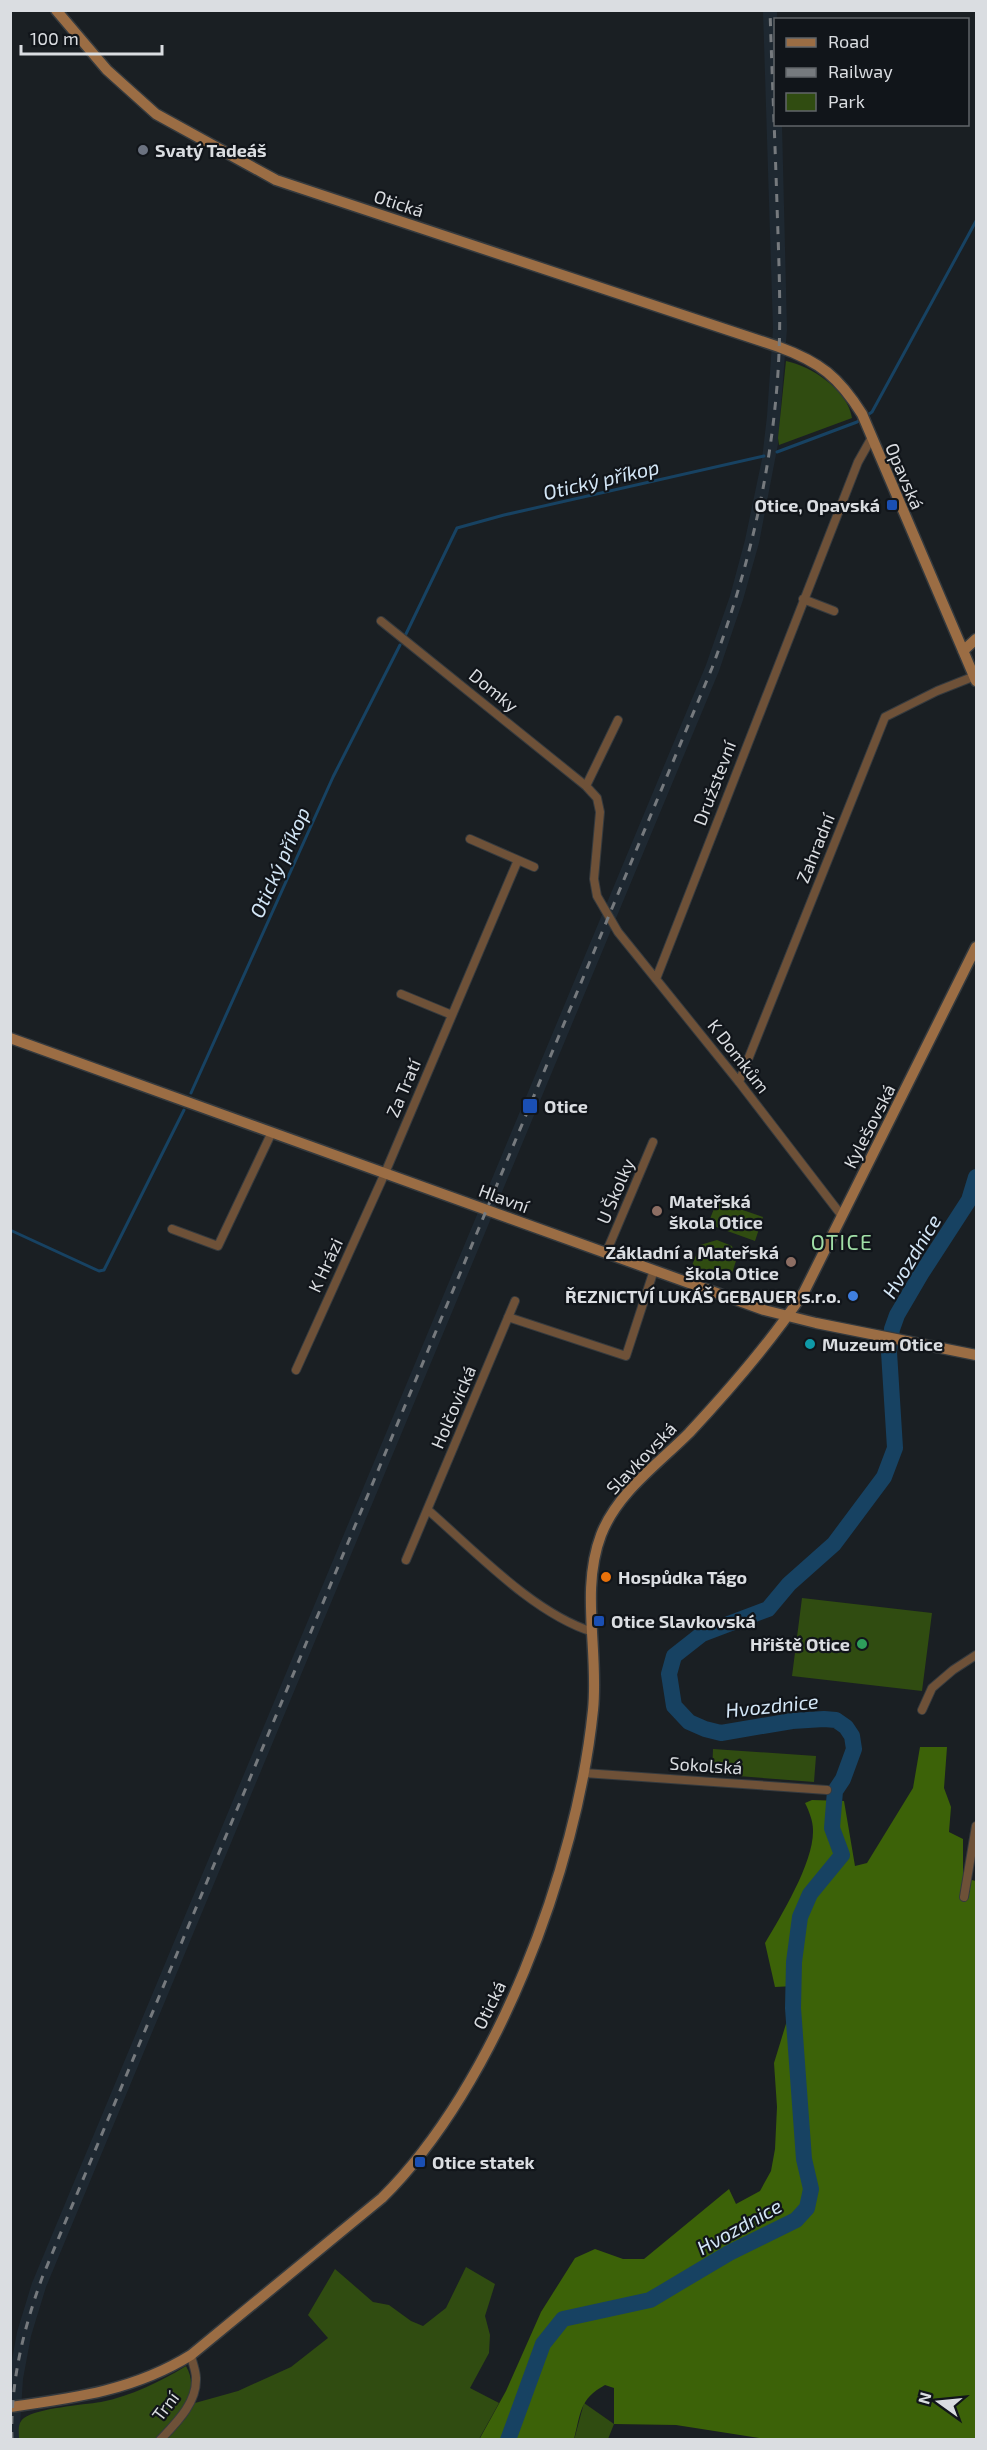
<svg xmlns="http://www.w3.org/2000/svg" width="987" height="2450" font-family="'Exo 2',sans-serif">
<style>
.built{fill:#1e2831}
.green{fill:#304c11}
.forest{fill:#3c6208}
.lines{fill:none;stroke-linecap:round;stroke-linejoin:round}
.stream{stroke:#174262;stroke-width:3}
.river{stroke:#174262;stroke-width:16}
.street-casing{stroke:#353a3e;stroke-width:10}
.secondary-casing{stroke:#353a3e;stroke-width:13}
.street{stroke:#6e5138;stroke-width:8}
.secondary{stroke:#9b6d44;stroke-width:10}
.rail{stroke:#767a7e;stroke-width:3;stroke-dasharray:8 8;stroke-linecap:butt}
.worship-dot{fill:#6b7280;stroke:#11151a;stroke-width:2}
.transit-dot{fill:#1a4fb4;stroke:#11151a;stroke-width:2}
.education-dot{fill:#8d6e63;stroke:#11151a;stroke-width:2}
.shop-dot{fill:#3f7fe0;stroke:#11151a;stroke-width:2}
.culture-dot{fill:#0f9aa8;stroke:#11151a;stroke-width:2}
.food-dot{fill:#e8710a;stroke:#11151a;stroke-width:2}
.leisure-dot{fill:#2e9e5b;stroke:#11151a;stroke-width:2}
.labels{text-anchor:middle;dominant-baseline:central;stroke-width:4.5;stroke-linejoin:round;paint-order:stroke}
.poi-label{font-size:18px;font-weight:bold;fill:#dadde1;stroke:#11151a;text-anchor:start}
.street-label{font-size:18px;fill:#dadde1;stroke:#11151a}
.water-label{font-size:20px;font-style:italic;fill:#d3e6f6;stroke:#11151a}
.quarter-label{font-size:21px;letter-spacing:1.5px;fill:#a1dfa7;stroke:#11151a}
</style>
<rect width="100%" height="100%" fill="#1a1f23"/>
<path class="built" d="M763,11H777L776,124L782,125L787,329L778,444L759,543L743,600L719,671L46,2287L31,2336L23,2379L19,2439L11,2440V2366L17,2332L32,2283L706,665L730,596L745,540L762,459L767,416L773,329Z"/>
<path class="green" d="M786,361C811,366 848,390 852,418L779,445L778,438Z
M717,1201L763,1217L755,1241L708,1224Z
M717,1240L732,1246L736,1261L729,1282L691,1268L700,1245Z
M802,1598L932,1613L922,1691L792,1676Z
M713,1749L816,1756L814,1782L712,1774Z
M466,2267L495,2284L485,2316L490,2335L489,2353L470,2388L499,2403L479,2439L164,2440L185,2419L195,2403L238,2391L291,2367L328,2338L308,2315L335,2269L373,2302L389,2305L411,2321L423,2326L446,2308Z
M186,2366C203,2396 174,2420 155,2439H19C19,2432 17,2423 24,2418C38,2408 82,2405 101,2402C131,2396 160,2382 186,2366Z
M584,2403L614,2424L608,2439L574,2440Z"/>
<path class="forest" d="M920,1747H947L944,1788L951,1807L949,1832L963,1839V1878L976,1881V2439H765L676,2425L614,2424V2388L605,2385C579,2399 581,2413 574,2439L479,2440L506,2391L541,2312L575,2258L595,2249L623,2259H644L729,2189L736,2204L760,2191L771,2171L775,2149L777,2107L774,2063L793,2001L794,1986L775,1987L765,1943C781,1916 814,1862 813,1830C813,1821 809,1811 805,1803L812,1800L844,1801L855,1866L867,1863L913,1788Z"/>
<g class="lines">
<path class="stream" d="M777,452L857,422L872,412L976,221
M405,636L457,528L504,515L764,456
M191,1093L333,777L400,645
M10,1230L99,1271L104,1270L184,1110"/>
<path class="river" d="M508,2440L543,2344L563,2319L650,2300L729,2253L796,2220L807,2208L811,2189L804,2159L793,2008L794,1962L800,1917L810,1894L842,1855L832,1828L835,1791L843,1779L854,1749L852,1736L846,1727L836,1720L824,1719L792,1721L721,1733L705,1729L689,1722L674,1706L669,1674L674,1656L702,1634L768,1609L789,1584L834,1544L884,1477L895,1448L889,1352L892,1329L897,1315L921,1274L969,1200L976,1177"/>
<defs>
<path id="street" d="M803,599L834,611
M381,621L586,786L597,798L600,812L594,879L597,896L618,932L739,1082L842,1216
M586,786L618,720
M470,839L534,867
M656,979L858,462L871,439
M401,994L452,1015
M739,1082L885,717L937,691L975,676
M172,1229L218,1246L272,1132
M606,1253L653,1142
M508,1317L626,1356L654,1270
M296,1370L385,1173L518,860
M428,1510C475,1551 534,1614 593,1632
M406,1560L515,1301
M922,1710L932,1688L953,1670L976,1655
M584,1773L827,1790
M964,1897L976,1826
M160,2440C176,2423 197,2403 196,2378C196,2371 192,2362 191,2355"/>
<path id="secondary" d="M56,10L107,70L156,114L276,180L779,347C820,362 839,377 862,414L976,681
M963,651L976,639
M10,1038L764,1310L816,1323L976,1355
M10,2407C75,2398 135,2390 191,2355L382,2198C496,2085 577,1868 593,1710C599,1652 580,1590 601,1535C617,1493 658,1464 689,1433C730,1389 771,1342 804,1292L976,947"/>
</defs>
<use href="#street" class="street-casing"/>
<use href="#secondary" class="secondary-casing"/>
<use href="#street" class="street"/>
<use href="#secondary" class="secondary"/>
<path class="rail" d="M12,2440C10,2384 23,2330 42,2278L712,668C746,577 769,484 777,386C782,326 779,266 777,205C775,140 772,75 770,10"/>
</g>
<circle class="worship-dot" cx="143" cy="150" r="6"/>
<g class="transit-dot">
<rect x="886" y="499" width="12" height="12" rx="3"/>
<rect x="522" y="1098" width="16" height="16" rx="3"/>
<rect x="593" y="1615" width="12" height="12" rx="3"/>
<rect x="414" y="2156" width="12" height="12" rx="3"/>
</g>
<g class="education-dot">
<circle cx="657" cy="1211" r="6"/>
<circle cx="791" cy="1262" r="6"/>
</g>
<circle class="shop-dot" cx="853" cy="1296" r="6"/>
<circle class="culture-dot" cx="810" cy="1344" r="6"/>
<circle class="food-dot" cx="606" cy="1577" r="6"/>
<circle class="leisure-dot" cx="862" cy="1644" r="6"/>
<g class="labels">
<g class="poi-label">
<text x="155" y="150">Svatý Tadeáš</text>
<text x="880" y="505" text-anchor="end">Otice, Opavská</text>
<text x="544" y="1106">Otice</text>
<text x="669" y="1201">Mateřská<tspan x="669" dy="21">škola Otice</tspan></text>
<text x="779" y="1252" text-anchor="end">Základní a Mateřská<tspan x="779" dy="21">škola Otice</tspan></text>
<text x="841" y="1296" text-anchor="end">ŘEZNICTVÍ LUKÁŠ GEBAUER s.r.o.</text>
<text x="822" y="1344">Muzeum Otice</text>
<text x="618" y="1577">Hospůdka Tágo</text>
<text x="611" y="1621">Otice Slavkovská</text>
<text x="850" y="1644" text-anchor="end">Hřiště Otice</text>
<text x="432" y="2162">Otice statek</text>
</g>
<g class="street-label">
<text transform="translate(399 203) rotate(18)">Otická</text>
<text transform="translate(905 476) rotate(67)">Opavská</text>
<text transform="translate(494 690) rotate(39)">Domky</text>
<text transform="translate(714 783) rotate(-69)">Družstevní</text>
<text transform="translate(815 848) rotate(-68)">Zahradní</text>
<text transform="translate(739 1056) rotate(52)">K Domkům</text>
<text transform="translate(403 1088) rotate(-67)">Za Tratí</text>
<text transform="translate(869 1126) rotate(-63)">Kylešovská</text>
<text transform="translate(615 1191) rotate(-67)">U Školky</text>
<text transform="translate(504 1198) rotate(20)">Hlavní</text>
<text transform="translate(325 1265) rotate(-65)">K Hrázi</text>
<text transform="translate(453 1407) rotate(-67)">Holčovická</text>
<text transform="translate(641 1458) rotate(-46)">Slavkovská</text>
<text transform="translate(706 1765) rotate(4)">Sokolská</text>
<text transform="translate(489 2005) rotate(-64)">Otická</text>
<text transform="translate(165 2406) rotate(-53)">Trní</text>
</g>
<g class="water-label">
<text transform="translate(601 479) rotate(-13)">Otický příkop</text>
<text transform="translate(279 862) rotate(-66)">Otický příkop</text>
<text transform="translate(911 1256) rotate(-59)">Hvozdnice</text>
<text transform="translate(772 1705) rotate(-6)">Hvozdnice</text>
<text transform="translate(739 2226) rotate(-29)">Hvozdnice</text>
</g>
<g class="quarter-label">
<text x="842" y="1241">OTICE</text>
</g>
</g>
<rect width="987" height="2450" fill="none" stroke="#dadde1" stroke-width="24"/>
<rect x="774" y="18" width="195" height="108" fill="#11151a" stroke="#61656a" stroke-width="1.5"/>
<rect x="786" y="38" width="30" height="9" fill="#9b6d44" stroke="#61656a" stroke-width="1.5"/>
<text x="828" y="48" font-size="18" fill="#dadde1">Road</text>
<rect x="786" y="68" width="30" height="9" fill="#767a7e" stroke="#61656a" stroke-width="1.5"/>
<text x="828" y="78" font-size="18" fill="#dadde1">Railway</text>
<rect x="786" y="93" width="30" height="18" fill="#304c11" stroke="#61656a" stroke-width="1.5"/>
<text x="828" y="108" font-size="18" fill="#dadde1">Park</text>
<g transform="translate(939 2402) rotate(285)" stroke="#11151a" stroke-width="4.5" paint-order="stroke">
<path d="M0-4.5L10 22L0 15L-10 22Z" fill="#dadde1"/>
<text y="-9" font-size="16" font-weight="bold" text-anchor="middle" fill="#dadde1">N</text>
</g>
<path d="M21 45v9h141v-9" fill="none" stroke="#dadde1" stroke-width="3"/>
<text x="30" y="45" font-size="18" fill="#dadde1" stroke="#11151a" stroke-width="4.5" paint-order="stroke">100 m</text>
</svg>
